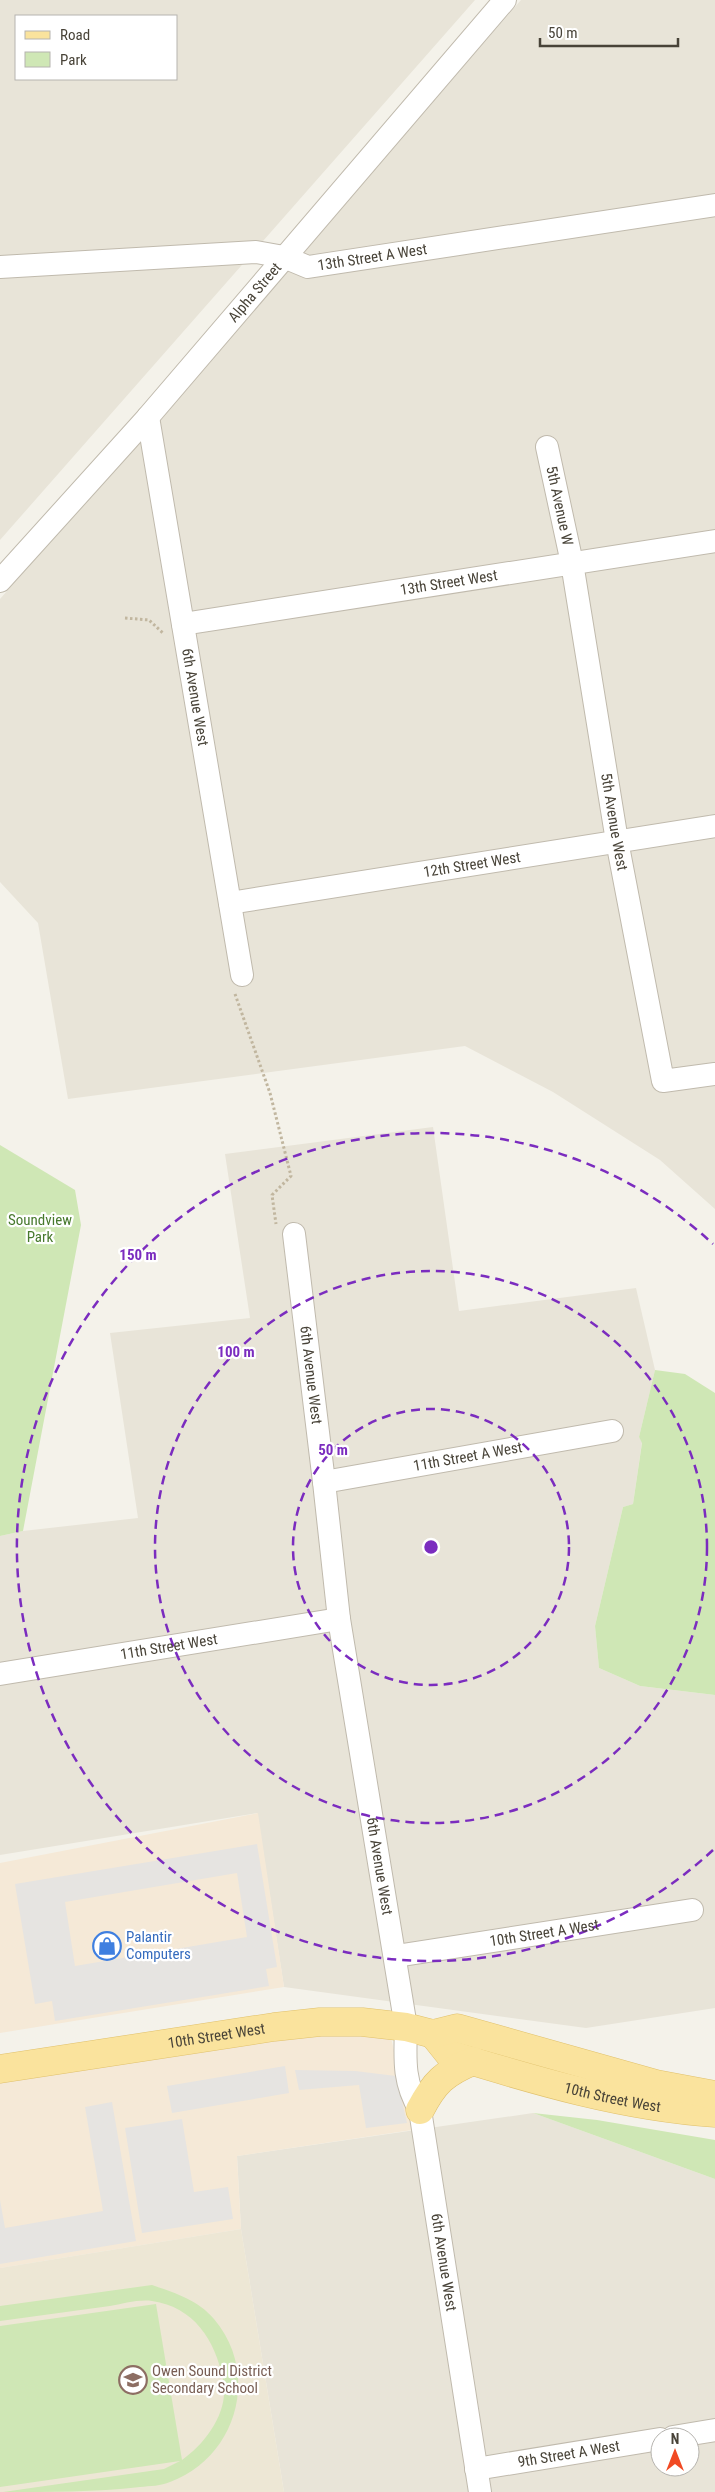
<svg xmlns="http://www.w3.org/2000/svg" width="715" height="2492" font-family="'Roboto Condensed',sans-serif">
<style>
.residential{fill:#e8e4d8;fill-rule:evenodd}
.commercial{fill:#f5e9d7}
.education{fill:#ede7d5}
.green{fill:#cfe7b5}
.parking{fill:#e6e4e1;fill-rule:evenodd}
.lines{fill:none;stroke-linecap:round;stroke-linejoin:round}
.minor-casing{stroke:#c0baad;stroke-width:24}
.major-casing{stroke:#e0c16d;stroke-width:29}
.path{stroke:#c1b69f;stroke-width:3;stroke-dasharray:2.5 2.5;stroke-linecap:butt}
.minor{stroke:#fff;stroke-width:22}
.major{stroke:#fae39d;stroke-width:28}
.ring{fill:none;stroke:#7b2cbf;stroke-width:2.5;stroke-dasharray:9 6}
.labels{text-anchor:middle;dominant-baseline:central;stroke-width:4.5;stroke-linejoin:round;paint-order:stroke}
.street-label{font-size:15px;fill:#484338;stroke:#fff}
.park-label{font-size:15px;fill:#47792d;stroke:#fff}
.shop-label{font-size:15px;fill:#366cbe;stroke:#fff;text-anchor:start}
.education-label{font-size:15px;fill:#785e54;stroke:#fff;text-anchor:start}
.centre{fill:#7b2cbf;stroke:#fff;stroke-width:2.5}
.ring-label{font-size:15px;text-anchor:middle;font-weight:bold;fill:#7b2cbf;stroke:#fff;stroke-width:4.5;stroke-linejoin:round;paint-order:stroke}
</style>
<rect width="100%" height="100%" fill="#f4f2ea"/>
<path class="residential" d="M0,0H475L0,540ZM16,16H176V79H16Z
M521,0H715V1209L660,1160L553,1092L465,1046L68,1099L38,923L0,882V599Z
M433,1127L459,1311L636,1288L655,1370L639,1437L642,1442L633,1504L623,1507L595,1626L599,1668L640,1686L715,1695V2008L586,2028L284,1987L257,1813L0,1855V1536L23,1531L138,1518L110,1333L250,1318L225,1154Z
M533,2113L715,2179V2492H284L241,2229L237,2156ZM660,2437H690V2467H660Z"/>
<path class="commercial" d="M258,1813L284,1987L0,2033V1863Z
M390,2033L412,2130L237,2156L241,2229L0,2268V2081L276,2035Z"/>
<path class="education" d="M241,2229L284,2492H0V2268Z"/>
<path class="green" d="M0,1145L75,1190L81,1225L23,1531L0,1536Z
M655,1370L685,1374L715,1393V1695L640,1686L599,1668L595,1626L623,1507L633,1504L642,1443L639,1437Z
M533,2113L597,2120L715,2140V2179Z
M152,2285C175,2293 198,2300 214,2319C261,2374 236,2458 170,2482C161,2486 150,2486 140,2487C95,2492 49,2492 3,2492L164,2469L180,2461L0,2487V2326L156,2304L182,2460C206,2443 230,2411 223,2379C215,2340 194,2307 152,2301C139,2299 122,2304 110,2306C73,2311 37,2316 0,2321V2306Z"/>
<path class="parking" d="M257,1844L277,1967L266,1969L269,1986L55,2021L52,2001L35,2004L15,1884ZM237,1873L247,1937L75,1966L65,1902Z
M285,2066L289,2093L172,2113L167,2086Z
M295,2070L355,2071L396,2076L407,2123L366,2128L359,2085L299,2090Z
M112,2102L136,2241L0,2264V2200L5,2228L103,2211L85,2107Z
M182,2119L194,2192L228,2187L233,2219L142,2233L125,2128Z"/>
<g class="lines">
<defs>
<g id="minor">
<path id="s1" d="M0,267L256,252L284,257L308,267L715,205"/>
<path id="s2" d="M148,417L242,975"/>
<path id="s3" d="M547,447L572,563L617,841L663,1081L715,1074"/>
<path id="s4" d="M0,581L148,417L505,0"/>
<path id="s5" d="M183,624L715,541"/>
<path id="s6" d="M230,903L715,826"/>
<path id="s7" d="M294,1234L324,1482L339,1619L406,2027C405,2059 403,2082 420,2110L480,2492"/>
<path id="s8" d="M324,1482L612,1431"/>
<path id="s9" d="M0,1674L339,1619"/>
<path id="s10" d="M396,1956L692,1910"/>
<path d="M673,2437L715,2430"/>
<path id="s11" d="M476,2469L660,2439"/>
</g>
<g id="major">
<path id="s12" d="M433,2034L449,2054C536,2081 624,2107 715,2113"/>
<path id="s13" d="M0,2069L274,2027L320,2022H362L406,2027L433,2034L457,2028L656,2084L715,2095"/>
<path d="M420,2110C434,2083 444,2073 473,2061"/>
</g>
</defs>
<use href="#minor" class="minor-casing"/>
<use href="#major" class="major-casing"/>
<path class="path" d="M125,618L149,620L164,634
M235,994L270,1093L291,1176L272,1195L276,1224"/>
<use href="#minor" class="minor"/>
<use href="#major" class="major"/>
</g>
<g class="ring">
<circle cx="431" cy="1547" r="138"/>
<circle cx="431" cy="1547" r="276"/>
<path d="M713 1850A414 414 0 1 1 713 1244"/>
</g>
<defs>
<symbol id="shop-ring" viewBox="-11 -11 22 22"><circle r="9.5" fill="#fff" stroke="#3f7fe0" stroke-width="1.5"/><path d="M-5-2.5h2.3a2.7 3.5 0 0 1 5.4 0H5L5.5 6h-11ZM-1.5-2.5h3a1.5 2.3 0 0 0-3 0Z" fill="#3f7fe0"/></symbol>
<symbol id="school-ring" viewBox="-11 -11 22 22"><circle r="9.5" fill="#fff" stroke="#8d6e63" stroke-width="1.5"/><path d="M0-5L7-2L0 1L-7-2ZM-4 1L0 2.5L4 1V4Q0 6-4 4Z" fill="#8d6e63"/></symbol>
</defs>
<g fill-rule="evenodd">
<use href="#shop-ring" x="91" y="1930" width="32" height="32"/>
<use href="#school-ring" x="117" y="2364" width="32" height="32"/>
</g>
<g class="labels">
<g class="street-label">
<text stroke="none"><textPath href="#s1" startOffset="376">13th Street A West</textPath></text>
<text stroke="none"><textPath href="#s4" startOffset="385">Alpha Street</textPath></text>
<text stroke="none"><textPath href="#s3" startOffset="60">5th Avenue W</textPath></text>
<text stroke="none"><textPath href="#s5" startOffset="269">13th Street West</textPath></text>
<text stroke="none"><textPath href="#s2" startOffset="284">6th Avenue West</textPath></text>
<text stroke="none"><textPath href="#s3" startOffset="381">5th Avenue West</textPath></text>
<text stroke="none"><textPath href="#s6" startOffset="245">12th Street West</textPath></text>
<text stroke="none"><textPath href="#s7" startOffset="142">6th Avenue West</textPath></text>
<text stroke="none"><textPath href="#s8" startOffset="146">11th Street A West</textPath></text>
<text stroke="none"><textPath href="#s9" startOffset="171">11th Street West</textPath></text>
<text stroke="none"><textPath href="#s7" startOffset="638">6th Avenue West</textPath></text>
<text stroke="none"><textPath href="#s10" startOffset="150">10th Street A West</textPath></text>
<text stroke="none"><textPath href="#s13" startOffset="219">10th Street West</textPath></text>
<text stroke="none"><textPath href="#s12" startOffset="195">10th Street West</textPath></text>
<text stroke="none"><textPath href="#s7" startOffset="1041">6th Avenue West</textPath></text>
<text stroke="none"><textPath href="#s11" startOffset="94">9th Street A West</textPath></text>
</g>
<g class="park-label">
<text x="40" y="1220">Soundview<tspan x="40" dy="17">Park</tspan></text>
</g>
<g class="shop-label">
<text x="126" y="1937">Palantir<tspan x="126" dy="17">Computers</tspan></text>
</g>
<g class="education-label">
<text x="152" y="2371">Owen Sound District<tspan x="152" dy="17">Secondary School</tspan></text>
</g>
</g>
<circle cx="431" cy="1547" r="8" class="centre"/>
<g class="ring-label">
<text x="138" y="1260">150 m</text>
<text x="236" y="1357">100 m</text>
<text x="333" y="1455">50 m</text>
</g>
<rect x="15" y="15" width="162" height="65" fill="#ffffff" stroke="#b6b4af"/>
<rect x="25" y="31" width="25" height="8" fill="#fae39d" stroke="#b6b4af"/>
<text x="60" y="40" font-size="15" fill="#484338">Road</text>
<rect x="25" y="52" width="25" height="15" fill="#cfe7b5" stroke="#b6b4af"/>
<text x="60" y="65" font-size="15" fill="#484338">Park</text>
<g transform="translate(675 2452)"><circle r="24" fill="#ffffff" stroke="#b6b4af"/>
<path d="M0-4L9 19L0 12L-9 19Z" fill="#f14a24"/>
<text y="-8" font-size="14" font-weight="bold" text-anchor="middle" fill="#484338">N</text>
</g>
<path d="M540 38v8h138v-8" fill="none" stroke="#484338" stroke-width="2.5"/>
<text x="548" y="38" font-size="15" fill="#484338" stroke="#ffffff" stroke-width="4" paint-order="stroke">50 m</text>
</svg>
